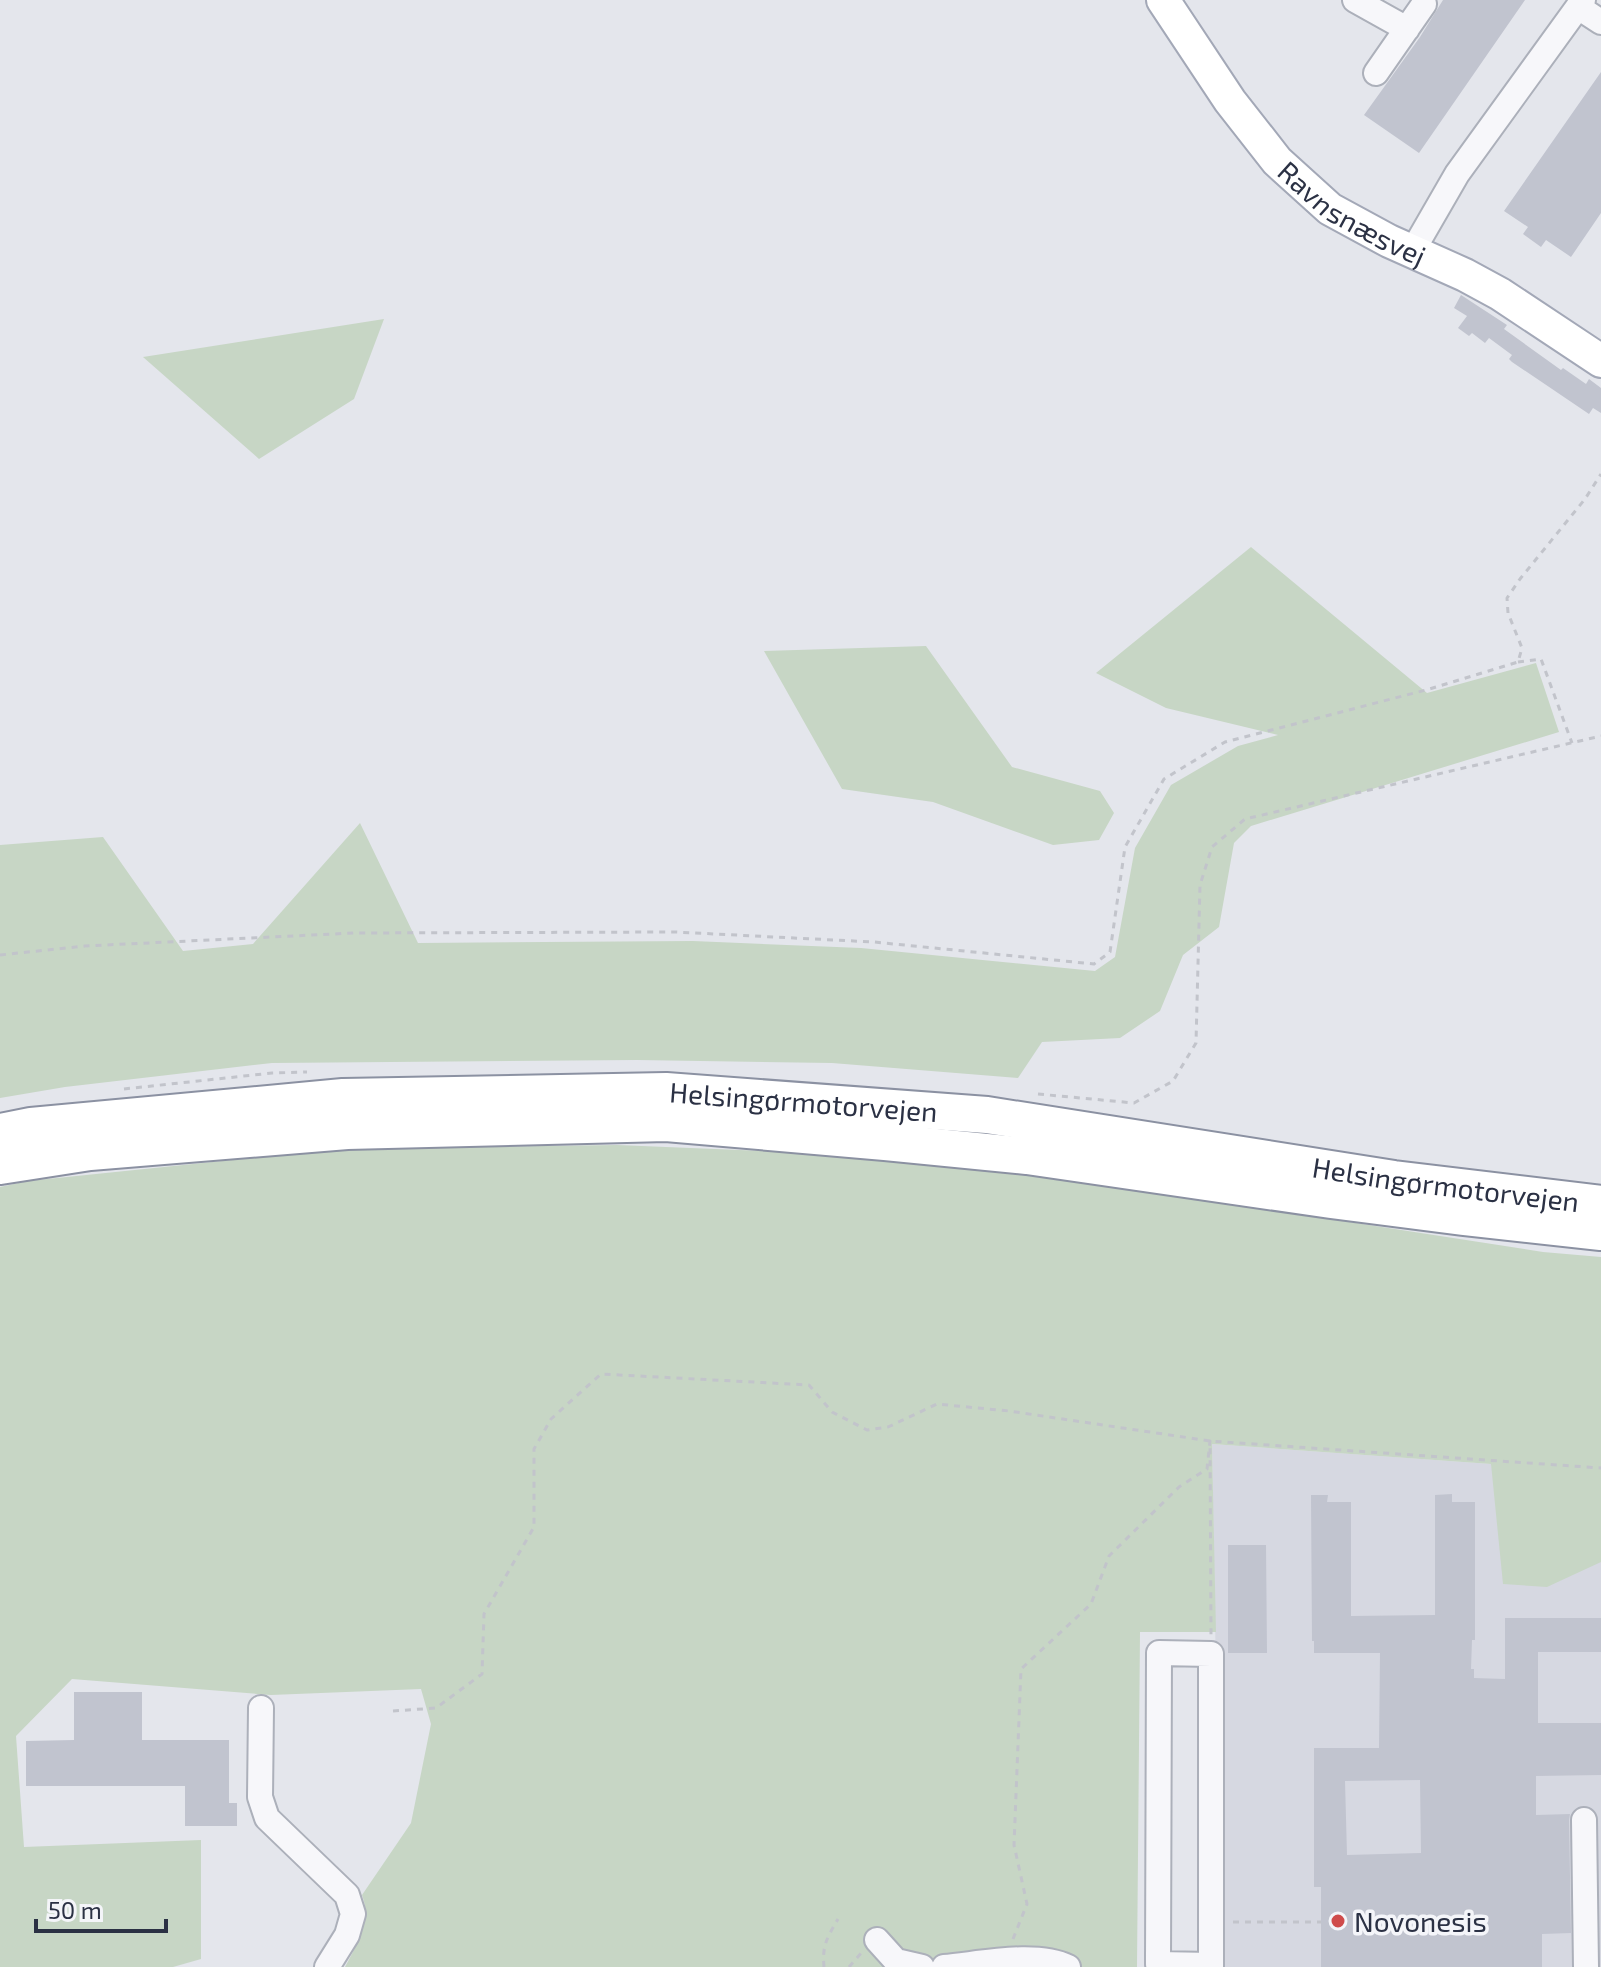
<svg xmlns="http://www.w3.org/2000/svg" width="1601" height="1967" font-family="'Exo 2',sans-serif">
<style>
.built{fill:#d6d8e1}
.green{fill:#c7d6c5}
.building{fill:#c1c4cf;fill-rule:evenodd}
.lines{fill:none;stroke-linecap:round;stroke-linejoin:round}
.minor-casing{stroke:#acb0ba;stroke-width:28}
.major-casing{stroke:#a3a8b7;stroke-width:36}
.highway-casing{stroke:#8b91a2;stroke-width:40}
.path{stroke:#c2c4cb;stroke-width:3;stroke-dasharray:6 6;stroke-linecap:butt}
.minor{stroke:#f7f7fa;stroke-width:24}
.major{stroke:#fff;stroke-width:32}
.highway{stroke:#fff;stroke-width:36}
.poi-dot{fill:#cf4b4b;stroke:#f4f5f9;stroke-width:3}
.labels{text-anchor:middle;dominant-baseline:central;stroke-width:7;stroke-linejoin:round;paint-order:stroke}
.street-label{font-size:28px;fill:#2b3144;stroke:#f4f5f9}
.poi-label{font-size:28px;fill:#2b3144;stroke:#f4f5f9;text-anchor:start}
</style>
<rect width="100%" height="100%" fill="#e4e6ec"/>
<path class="built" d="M1212,1444L1601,1472V1967H1221Z"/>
<path class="green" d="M384,319L354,399L259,459L143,357Z
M1251,547L1427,693L1536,663L1559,732L1251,826L1234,843L1219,927L1183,955L1160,1011L1120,1038L1042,1042L1018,1078L832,1063L637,1060L272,1063L65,1087L0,1098V845L103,837L183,951L253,944L360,823L418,943L693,941L861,948L1095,971L1115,957L1135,848L1171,785L1238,746L1278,735L1166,708L1096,673Z
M926,646L1012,767L1100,791L1114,813L1099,840L1053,845L933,802L842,789L764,651Z
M617,1145L842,1154L1123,1187L1543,1252L1601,1257V1562L1547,1587L1503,1584L1491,1464L1212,1444L1216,1632H1140L1137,1967H345C357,1944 372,1921 362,1895L411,1823L431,1724L421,1689L271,1695L72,1679L16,1736L24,1847L201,1840V1959L173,1967H0V1187L28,1181L339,1149Z"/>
<path class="building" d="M1443,0H1525L1419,153L1364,115L1420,37Z
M1601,72V213L1571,257L1546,240L1541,247L1523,234L1528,227L1504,211Z
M1461,295L1507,325L1504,329L1561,370L1563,368L1586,384L1589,379L1601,388V413L1593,408L1589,414L1512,362L1509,359L1512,355L1489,338L1485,343L1472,333L1469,336L1458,328L1467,316L1454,308Z
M1452,1494V1502H1475V1640H1472L1471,1669H1474V1678L1505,1679V1618H1601V1652H1538V1723H1601V1775L1536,1776V1815L1570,1814L1569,1820L1571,1933L1542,1934V1967H1321V1887H1314V1748H1379L1380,1653H1314V1641H1312L1311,1495H1328L1327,1502H1351V1616L1435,1615V1495ZM1420,1780L1421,1853L1347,1855L1345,1781Z
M1228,1545H1266L1267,1653H1228Z
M74,1692H142V1740H229V1803H237V1826H185V1786H26V1741L74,1740Z"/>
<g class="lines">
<defs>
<path id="minor" d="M1355,0L1407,29
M1578,7L1601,22
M1376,73L1424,4
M1412,252L1457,174L1583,0
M261,1708L260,1797L267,1818L347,1895L353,1914L347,1935L327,1967
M1584,1820L1586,1967
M877,1940L896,1961L922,1967
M1211,1965L1158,1964L1159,1653L1211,1654V1967
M944,1967C979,1964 1036,1951 1068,1967"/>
<g id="major">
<path id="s1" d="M1163,0L1230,101L1277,161L1330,209L1389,241L1465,275L1500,294L1601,361"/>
</g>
<g id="highway">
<path id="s2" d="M0,1132L31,1126L343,1097L666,1091L987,1115L1394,1179L1601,1204"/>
<path d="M0,1166L90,1152L347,1131L666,1123L885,1142L1027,1156L1331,1200L1463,1217L1601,1232"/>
</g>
</defs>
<use href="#minor" class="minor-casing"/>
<use href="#major" class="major-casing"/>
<use href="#highway" class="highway-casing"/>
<path class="path" d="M1518,662L1541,659L1572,743
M0,955L85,946L354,933L675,932L874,942L1094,964L1110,952L1125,847L1164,779L1225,742L1426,690L1518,662L1522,648L1508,613L1507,598L1520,579L1585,499L1601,474
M124,1089L272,1073L307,1072
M1038,1094L1134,1103L1173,1081L1196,1043L1200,885L1212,847L1245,819L1601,736
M393,1711L436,1708L482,1674L484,1614L534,1527V1449L551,1419L601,1374L809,1385L832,1412L867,1430L888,1427L937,1404L1009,1411L1210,1441L1601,1468
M1233,1922H1321
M1013,1939L1027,1904L1014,1845L1021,1669L1091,1604L1109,1556L1179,1487L1207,1469L1210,1441L1211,1635
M824,1967C822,1945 827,1938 838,1919
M849,1967L862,1952"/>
<use href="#minor" class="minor"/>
<use href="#major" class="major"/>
<use href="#highway" class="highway"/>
</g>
<circle class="poi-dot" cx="1338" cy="1921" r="8"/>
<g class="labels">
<g class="street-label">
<text stroke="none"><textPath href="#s1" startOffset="290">Ravnsnæsvej</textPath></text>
<text stroke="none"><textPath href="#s2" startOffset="806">Helsingørmotorvejen</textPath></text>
<text stroke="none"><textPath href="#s2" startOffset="1454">Helsingørmotorvejen</textPath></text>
</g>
<g class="poi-label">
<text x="1354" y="1921">Novonesis</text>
</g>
</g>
<path d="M36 1919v12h130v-12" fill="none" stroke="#2b3144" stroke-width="4"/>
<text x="48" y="1919" font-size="24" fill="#2b3144" stroke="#f4f5f9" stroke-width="6" paint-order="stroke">50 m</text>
</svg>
